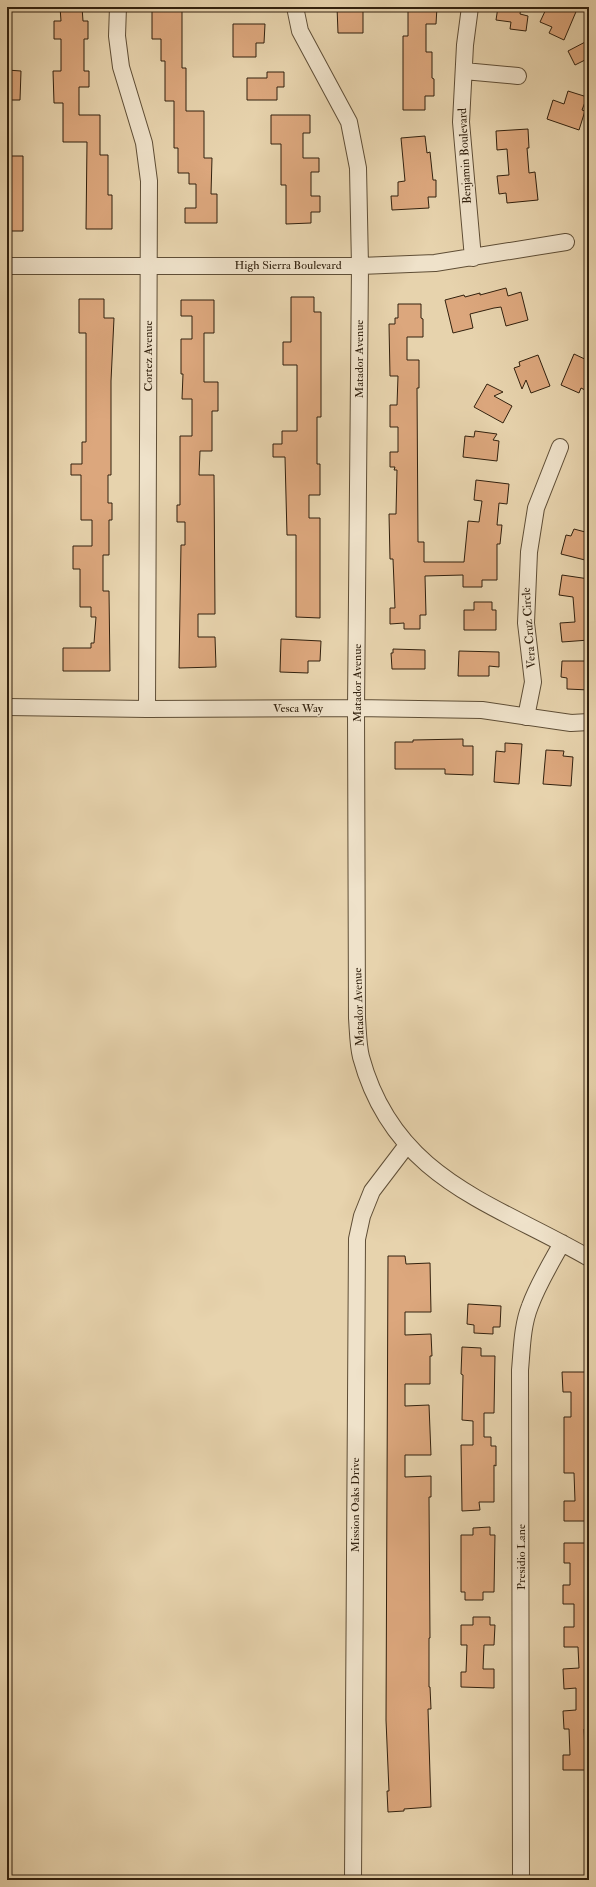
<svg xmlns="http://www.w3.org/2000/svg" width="596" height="1887" font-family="'IM FELL Double Pica',serif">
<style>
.building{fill:#dca77d;stroke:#32210e}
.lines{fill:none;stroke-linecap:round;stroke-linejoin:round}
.minor-casing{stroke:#5f4e36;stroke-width:18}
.minor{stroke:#efe2ca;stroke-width:16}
.labels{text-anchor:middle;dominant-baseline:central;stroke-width:3;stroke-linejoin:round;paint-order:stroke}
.street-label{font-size:12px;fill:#32210e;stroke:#efe2ca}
</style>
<rect width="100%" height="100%" fill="#e7d3ad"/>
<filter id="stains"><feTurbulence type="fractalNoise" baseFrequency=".005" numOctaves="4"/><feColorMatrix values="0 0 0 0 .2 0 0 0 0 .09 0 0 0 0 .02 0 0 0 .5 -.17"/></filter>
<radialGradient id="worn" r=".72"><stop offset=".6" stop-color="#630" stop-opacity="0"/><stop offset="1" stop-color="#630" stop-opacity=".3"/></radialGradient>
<path class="building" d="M60,7H82L83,21H88V39H84V71H89V87H79V115H100V155H108V195H112V229H86L87,142H63V103H54L53,71H61V39H54V21H61Z
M152,7H182V68H186V111H204V158H212L211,194H217V223H185V208H196V184H189V173H178V148H174V101H165V61H161V39H152Z
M337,7H363V33H338Z
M408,7H437L436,24H426V52H432V78L434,79V96H425V110H403V36H408Z
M498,7H521L520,14L528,16L526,31L510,29L511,22L496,20Z
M547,7H578L564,40L549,33L552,27L540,22Z
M233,24H265L264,43H256V57H233Z
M589,40V58L575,65L568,51Z
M7,70L21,71L20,100H7Z
M267,72H284V87H277V100H247V78H267Z
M568,91L587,97L582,110L585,111L579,130L547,119L553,100L564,104Z
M271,115H310V133H303V158H319V172H311V196H320V212H311V223L286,224V185H281V144H271Z
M528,129L529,148H527L529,173L535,172L538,200L507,203L506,193L499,194L497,176L509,175L507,149L497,150L496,131Z
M425,136L427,153L430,152L433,180H436V197H428L429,208L392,210L391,196H398V182L405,181L401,138Z
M7,156H23V231H7Z
M506,288L508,296L521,292L528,320L506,326L501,307L494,308L470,314L473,328L453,333L445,300L464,295L465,297L480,293V295Z
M291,297H314V312H321V417H317V464H320V495H309V518H320V618L296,617V535H287L285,457H273V444H282V431H297V365H283V342H291Z
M79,299H104V318H114L111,381V475H108V503H112V520H109V555H103V591H109L110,671H63V648H91V643H94L96,617H91V607H80V569H73V546H92V520H81V475H71V464H82V442H86V333H79Z
M181,300H214V333H204V382H218V411H212V451H200L199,475H214L215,614H198V637H215L216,667L179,668L181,545H185V522H177V505H180V436H192V399H182L183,374H181V339H192V316H181Z
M398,304H421V318L423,319V337H407V360H419V388H417L418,542H424V562H464L468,521L479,522L482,501L474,500L476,480L509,484L507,504L499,503L497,525H502L500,544H497V580H482V587H463V575L425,576L426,615H420V629H404V623L390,624V608H395L393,559H390L389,514H396L397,470H394L395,467H390V452H398V427H390V405H397L398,376H390L389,324H395V318H398Z
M574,354L589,361V392L581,388L579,393L561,385Z
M538,355L550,386L531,393L526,380L522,389L514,368L520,366L519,362Z
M487,384L503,392L494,396L512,406L503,423L474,407Z
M475,431L497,434L493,440L499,441L497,461L463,457L465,436L474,437Z
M574,529L589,533V561L561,554L566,535L571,536Z
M562,575L589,579V640L562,642L560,623L575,622L573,597L559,595Z
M474,602H492V610H496V630H464V610H474Z
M281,639L321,641L320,661H308V673L280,672Z
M393,649L425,650V669H392L391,653H393Z
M459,651L499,652V667L489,666V676H458Z
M562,661H589V690L567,689V678L561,677Z
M463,739V746H473V775L445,774V769H395V742H413V740Z
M505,743L522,744L519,784L494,782L496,751L505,752Z
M546,750L564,751L563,756L573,757L571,786L543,784Z
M388,1256H405L406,1264L430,1263L431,1312H405V1335L431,1334L432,1356H430V1384H405V1406L429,1405L431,1455H405V1477L431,1476V1497H429L430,1638H429V1687H430L431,1709H428L431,1807L404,1809V1811L388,1812L387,1791H389L386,1720Z
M468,1304L501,1306L500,1327H493V1334L474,1333V1325L467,1324Z
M462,1347L481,1348V1356H495L494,1413H484V1437H491V1446H496V1466L494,1465V1502H479L480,1510L462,1511L461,1445H473V1421L462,1420L463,1375L461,1374Z
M562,1372H589V1521H564V1501H575L574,1473H564V1417H571V1392H563Z
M490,1527V1535H495L494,1592H483V1600H465V1592H461V1535H473V1528Z
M564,1543H589V1728L584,1729L585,1752H589V1770H563V1755H570L569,1729H564L563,1711L576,1710V1688L564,1689L563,1669L579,1668L578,1647H564V1627H574V1604H563V1585H570V1563H564Z
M473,1617H490V1625H495L494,1645H484L483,1669H494V1688L461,1687V1672H466L467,1645H461V1625H473Z"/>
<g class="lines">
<defs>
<path id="minor" d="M118,7L117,36L121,67L144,143L149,181L147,709
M295,7L300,31L349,122L358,168L360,266L356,708L357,1018C358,1031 358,1045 361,1057C394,1179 492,1202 589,1258
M470,7L465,45L461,122L473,258
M464,71L518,76
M7,266H360L435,263L566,242
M7,707L147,709L356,708L482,710L571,723L589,722
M526,717L533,682L526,623L529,552L536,508L560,447
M353,1880L357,1239L362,1216L372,1191L407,1145
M521,1880L520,1370C522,1349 522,1326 530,1306C538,1284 551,1263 562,1243"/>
</defs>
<use href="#minor" class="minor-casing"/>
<use href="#minor" class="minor"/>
</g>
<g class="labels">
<g class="street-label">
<text transform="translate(465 156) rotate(-93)">Benjamin Boulevard</text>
<text x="288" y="265">High Sierra Boulevard</text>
<text transform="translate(148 356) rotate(-90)">Cortez Avenue</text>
<text transform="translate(359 359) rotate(-90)">Matador Avenue</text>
<text transform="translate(529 628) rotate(-94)">Vera Cruz Circle</text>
<text transform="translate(357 683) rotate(-90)">Matador Avenue</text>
<text x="298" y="708">Vesca Way</text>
<text transform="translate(359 1007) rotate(-92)">Matador Avenue</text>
<text transform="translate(355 1505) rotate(-90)">Mission Oaks Drive</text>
<text transform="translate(521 1557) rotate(-90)">Presidio Lane</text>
</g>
</g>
<rect width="596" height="1887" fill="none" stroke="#e7d3ad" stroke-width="24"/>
<rect x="8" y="8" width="580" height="1871" fill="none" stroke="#32210e" stroke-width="2"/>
<rect x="12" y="12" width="572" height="1863" fill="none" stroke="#32210e"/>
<rect width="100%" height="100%" filter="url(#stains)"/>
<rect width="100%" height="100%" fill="url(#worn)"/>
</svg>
